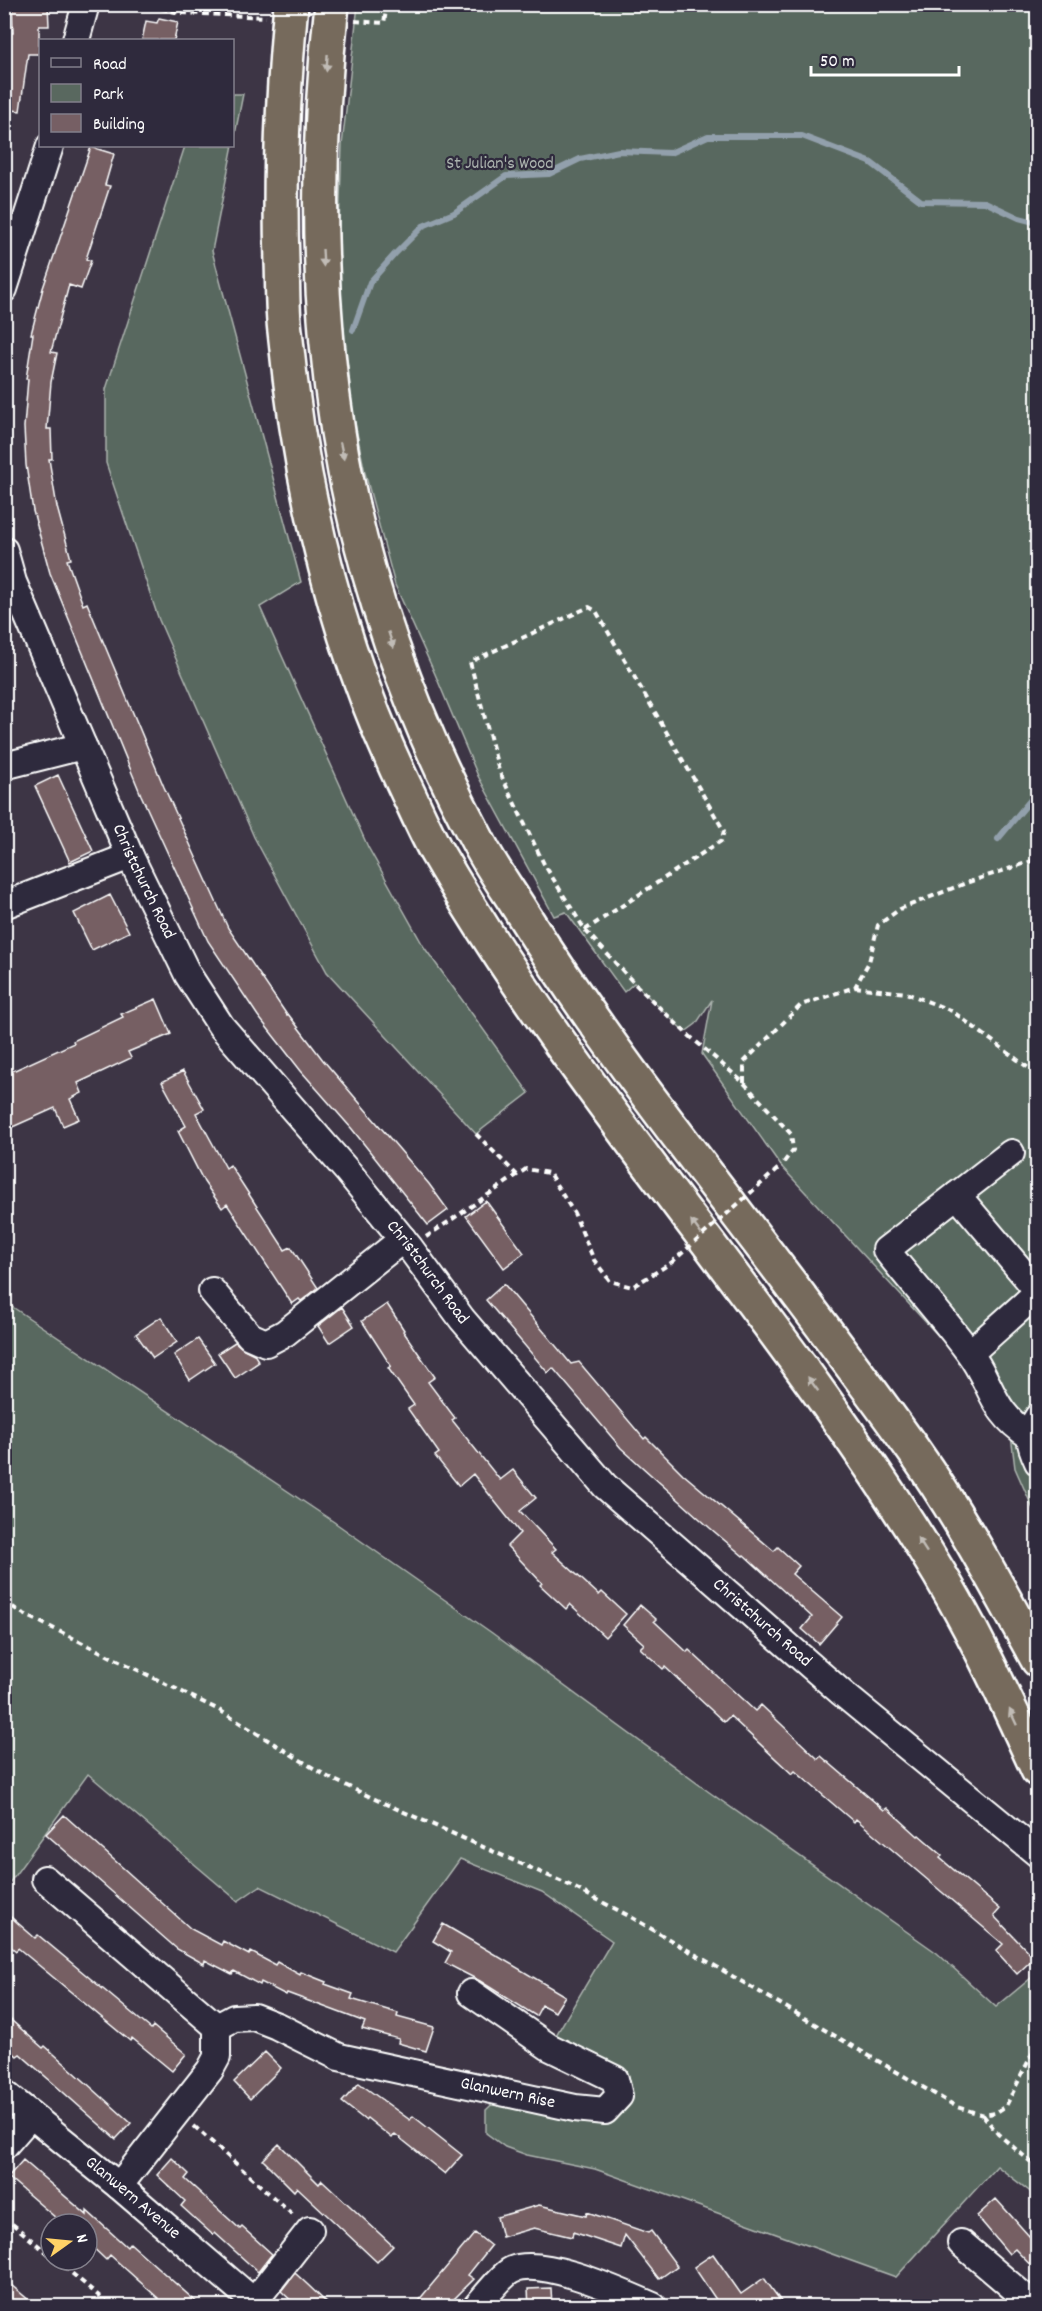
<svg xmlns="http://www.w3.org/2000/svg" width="1042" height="2311" font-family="Dekko,sans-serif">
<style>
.green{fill:#59685f;stroke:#acb4af;stroke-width:1.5}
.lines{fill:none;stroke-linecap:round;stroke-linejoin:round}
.stream{stroke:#92a0ac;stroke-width:6}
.building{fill:#765f64;stroke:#fff;stroke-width:1.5}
.minor-casing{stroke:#fff;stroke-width:30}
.highway-casing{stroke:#fff;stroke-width:38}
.path{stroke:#fff;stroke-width:4;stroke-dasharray:6 4.5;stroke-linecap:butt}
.minor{stroke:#2f2a3d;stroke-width:26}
.highway{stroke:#766a5c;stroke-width:33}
.path-bridge{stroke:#fff;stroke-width:4;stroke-dasharray:6 4.5;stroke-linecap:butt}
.oneway{fill:#c1bcb6}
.labels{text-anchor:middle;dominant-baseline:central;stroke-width:4.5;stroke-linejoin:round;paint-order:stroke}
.park-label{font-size:18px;fill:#acb4af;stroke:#2f2a3d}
.street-label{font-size:18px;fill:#fff;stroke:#2f2a3d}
</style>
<rect width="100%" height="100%" fill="#3d3545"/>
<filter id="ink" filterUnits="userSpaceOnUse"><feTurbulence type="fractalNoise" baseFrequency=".0167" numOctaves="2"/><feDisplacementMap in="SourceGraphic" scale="12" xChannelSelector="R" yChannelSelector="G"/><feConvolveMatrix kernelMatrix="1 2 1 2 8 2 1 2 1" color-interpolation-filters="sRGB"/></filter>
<g filter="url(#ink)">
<path class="green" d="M358,5H1037V1518L1015,1468L1008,1411L781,1166L702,1054L712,1000L696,1024L685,1032L634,983L624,992L566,912L554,916L478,776L435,674L395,585L365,473L353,414L339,285V225L342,145Z
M233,94H243L212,251L301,582L260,607L368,847L424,947L529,1093L476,1134L327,972L254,837L159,620L106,463V389L185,146H232Z
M5,1302L334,1522L492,1633L709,1792L937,1953L996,2007L1037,1973V2197L997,2166L896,2277L595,2169L527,2155L505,2147L486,2133V2110L505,2092L575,2108L619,2096L549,2047L612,1941L542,1892L460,1859L393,1952L260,1886L238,1901L88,1774L5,1889Z"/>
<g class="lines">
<path class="stream" d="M353,330L370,282L395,254L423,226L454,213L506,176L549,174L580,159L619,151L670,153L708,136H802L870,162L921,201L985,202L1019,218L1038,223
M998,839L1038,791"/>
</g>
<path class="building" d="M12,5H48L49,26H39V54H28L20,111L4,109V33H13Z
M159,18L178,22L174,40H142L146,21L157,23Z
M91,147L114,154L105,185L110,186L86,259L91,261L81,289L69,285L51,352L57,353L51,382L47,429H51L52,459H49L57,507L71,559L67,560L83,605L87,603L164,787L228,928L287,1015L288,1014L323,1060L429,1184L448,1210L428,1225L352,1129L301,1071L258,1016L208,941L141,795L50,573L33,511L26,465L24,427L28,379H26L33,334H31L43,288Z
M58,775L93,851L70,862L35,786Z
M110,895L129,932L92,950L74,913Z
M156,999L171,1034L128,1052L131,1058L78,1083L82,1093L70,1099L79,1119L63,1126L55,1108L8,1129L4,1120V1075L74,1043L73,1041L123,1017L121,1014Z
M183,1071L204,1109L196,1113L226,1168L230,1165L285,1250L291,1247L318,1288L301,1301L299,1299L292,1304L227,1204L222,1208L204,1182L178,1131L186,1126L162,1082Z
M486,1201L524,1253L504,1268L466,1216Z
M504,1284L571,1364L579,1362L644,1439L646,1437L683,1474L774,1551L778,1547L799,1566L792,1574L842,1617L819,1644L802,1629L812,1617L744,1555L743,1556L710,1528L621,1448L553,1368L548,1373L486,1300Z
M387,1304L404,1330L403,1331L435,1377L428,1382L455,1418L452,1420L500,1480L513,1470L536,1498L520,1511L556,1549L552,1552L599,1595L602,1592L626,1614L605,1637L570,1604L566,1609L540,1585L542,1583L507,1546L520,1533L473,1474L459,1486L435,1456L439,1453L408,1409L414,1405L388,1368L391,1366L362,1321Z
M342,1307L354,1326L329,1343L318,1326Z
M161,1317L177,1342L153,1358L136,1334Z
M198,1339L215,1363L190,1380L174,1355Z
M235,1342L244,1349L254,1354L259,1362L235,1378L218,1353Z
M640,1605L656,1619L654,1621L687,1652L689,1650L755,1711L761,1705L818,1759L821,1756L884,1810L887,1808L918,1836L919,1835L942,1855L940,1858L1000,1909L994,1916L1034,1958L1017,1974L996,1951L1003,1944L856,1819L854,1822L795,1771L792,1774L730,1716L724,1722L665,1667L663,1669L640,1648L644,1644L623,1625Z
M64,1815L191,1929L221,1945L223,1941L249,1955L251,1952L275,1965L277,1962L300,1975L301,1972L326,1982L325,1984L353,1994L351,1999L398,2013L397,2017L434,2027L426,2051L398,2043L399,2039L362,2029L365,2022L287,1993L286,1995L261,1982L260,1985L234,1971L232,1974L205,1960L204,1964L177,1949L46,1834Z
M4,1911L35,1938L38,1935L151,2029L153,2026L186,2054L172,2071L132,2038L130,2041L18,1948L16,1951L4,1941Z
M443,1924L565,1996L555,2012L542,2005L536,2016L480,1981L445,1963L451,1952L433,1941Z
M4,2014L43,2048L45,2046L131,2123L116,2139L20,2054L17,2056L4,2044Z
M265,2052L281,2068L250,2099L234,2082Z
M359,2083L410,2120L413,2116L462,2155L445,2174L395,2134L392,2138L367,2118L365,2120L342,2102Z
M279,2144L319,2184L322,2180L393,2246L377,2262L297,2187L294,2191L263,2160Z
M172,2158L189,2174L185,2179L240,2229L242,2227L272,2254L258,2272L215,2233L213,2235L181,2206L185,2201L157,2175Z
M23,2160L87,2215V2211L127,2247L130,2243L202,2307H168L110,2255L106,2260L87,2242V2224H63L8,2177Z
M996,2199L1038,2246V2273L1015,2249L1009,2254L977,2216Z
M539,2205L586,2216L587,2212L648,2233L651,2231L677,2266L659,2279L625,2235L621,2248L573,2232L572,2237L534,2228L502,2237L497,2217Z
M475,2233L491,2246L468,2275L474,2279L446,2307H413Z
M713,2254L741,2294L764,2278L785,2307H721L694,2267Z
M295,2273L308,2285L331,2307H298L281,2291Z
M4,2279L37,2307H4Z
M551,2288L552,2307H529L528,2289Z"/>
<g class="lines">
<defs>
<g id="minor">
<path d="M76,40L86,4"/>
<path d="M4,289L50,146"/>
<path id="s1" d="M4,550L13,582L130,856L188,975L221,1026L349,1173L410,1248L462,1319L605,1486L842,1693L1038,1854"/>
<path d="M4,766L83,746"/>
<path d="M4,905L130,856"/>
<path d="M1011,1153L886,1250C913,1284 942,1316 968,1351C993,1384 990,1411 1030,1436"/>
<path d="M957,1195L1038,1291"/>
<path d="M212,1291L250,1336L266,1343L285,1333L403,1239"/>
<path d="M970,1353L1038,1292"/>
<path d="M1038,1417C1026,1434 1030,1445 1038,1462"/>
<path d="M45,1879L217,2027"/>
<path id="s2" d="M4,2093L119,2186L259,2306"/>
<path d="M4,2146L31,2115"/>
<path id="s3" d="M119,2186L210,2070L217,2057V2027L234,2018L254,2017L277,2026L339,2057L575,2108L605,2111L619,2096L615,2079L549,2047L471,1993"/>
<path d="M961,2243L1035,2306"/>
<path d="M254,2302L310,2230"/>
<path d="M477,2306C484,2298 503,2274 512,2270C543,2256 622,2293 653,2306"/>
</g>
<path id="highway" d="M291,4C283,91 279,176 282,262C283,285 282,308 285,331C300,489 337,646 406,789C416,810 425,831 436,851C578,1098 775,1308 925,1550C969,1620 1004,1695 1038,1770
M332,4C316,146 316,292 338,432C360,573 412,720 480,845C493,870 510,893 524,916C576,999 632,1076 691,1153C766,1252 842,1350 914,1451C961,1517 999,1590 1038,1660"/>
</defs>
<use href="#minor" class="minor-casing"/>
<use href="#highway" class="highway-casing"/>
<path class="path" d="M141,4L180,13L266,17
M355,21L384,23L387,4
M585,930L721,841L724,831L596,611L589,607L470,662L499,771L544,864L585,930L634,983L685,1032L744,1083L791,1134L793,1150L781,1166
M855,987L906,993L952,1011L1038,1075
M744,1083V1062L801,1005L855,987L869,962L878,925L900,909L966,883L1038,859
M476,1134L517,1175
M426,1237L526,1169L549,1173L574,1213L594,1260L610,1281L632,1287L671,1263
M4,1601L20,1612L219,1710L328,1777L379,1801L567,1884L631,1917L957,2107L983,2115L995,2113L1006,2106L1038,2042
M983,2115L998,2134L1038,2168
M194,2126L293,2215
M4,2217L51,2256
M56,2260L111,2306"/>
<use href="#minor" class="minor"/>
<use href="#highway" class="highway"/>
<path class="path-bridge" d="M671,1263L781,1166"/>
</g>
<defs><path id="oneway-solid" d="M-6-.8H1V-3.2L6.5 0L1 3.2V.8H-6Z" transform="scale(1.5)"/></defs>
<g class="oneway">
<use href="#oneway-solid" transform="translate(327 63) rotate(94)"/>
<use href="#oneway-solid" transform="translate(323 258) rotate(87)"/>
<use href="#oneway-solid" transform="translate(342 451) rotate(78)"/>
<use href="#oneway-solid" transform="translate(391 640) rotate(72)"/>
<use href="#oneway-solid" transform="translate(696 1227) rotate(-127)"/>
<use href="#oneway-solid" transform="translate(813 1384) rotate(-126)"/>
<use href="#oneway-solid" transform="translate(922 1545) rotate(-123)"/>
<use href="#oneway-solid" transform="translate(1013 1717) rotate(-115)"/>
</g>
</g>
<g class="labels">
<g class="park-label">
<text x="500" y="164">St Julian's Wood</text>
</g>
<g class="street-label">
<text stroke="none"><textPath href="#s1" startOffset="360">Christchurch Road</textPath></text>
<text stroke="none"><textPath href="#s1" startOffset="846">Christchurch Road</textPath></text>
<text stroke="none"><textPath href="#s1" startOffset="1332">Christchurch Road</textPath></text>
<text stroke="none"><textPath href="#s3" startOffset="498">Glanwern Rise</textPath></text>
<text stroke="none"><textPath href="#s2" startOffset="166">Glanwern Avenue</textPath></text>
</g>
</g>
<rect width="1042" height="2311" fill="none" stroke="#2f2a3d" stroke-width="24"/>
<rect x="12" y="12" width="1018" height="2287" fill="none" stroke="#fff" stroke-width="2" filter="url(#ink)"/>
<rect x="39" y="39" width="195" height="108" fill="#2f2a3d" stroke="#827f8b" stroke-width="1.5"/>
<rect x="51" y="58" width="30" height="9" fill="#2f2a3d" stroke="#827f8b" stroke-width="1.5"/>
<text x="93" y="69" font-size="18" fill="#ffffff">Road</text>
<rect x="51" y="84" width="30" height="18" fill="#59685f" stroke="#827f8b" stroke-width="1.5"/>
<text x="93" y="99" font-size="18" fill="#ffffff">Park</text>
<rect x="51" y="114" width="30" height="18" fill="#765f64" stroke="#827f8b" stroke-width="1.5"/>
<text x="93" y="129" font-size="18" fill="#ffffff">Building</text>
<g transform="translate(69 2242) rotate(75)"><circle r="28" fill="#2f2a3d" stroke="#827f8b" stroke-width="1.5"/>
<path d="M0-4.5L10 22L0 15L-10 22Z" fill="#ffd166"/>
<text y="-9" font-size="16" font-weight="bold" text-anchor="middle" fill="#ffffff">N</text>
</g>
<path d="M811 66v9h148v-9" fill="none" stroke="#ffffff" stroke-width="3"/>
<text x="820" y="66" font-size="18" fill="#ffffff" stroke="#2f2a3d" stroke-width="4.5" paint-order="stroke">50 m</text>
</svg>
